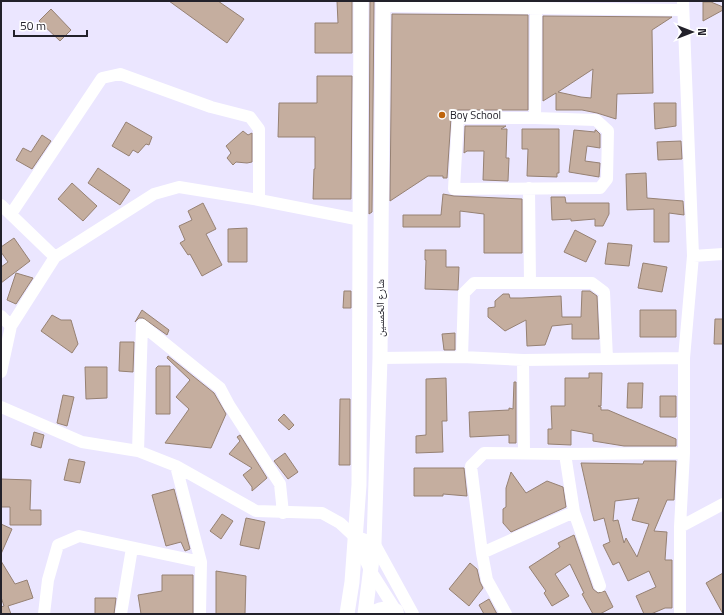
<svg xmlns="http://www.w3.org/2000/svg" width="724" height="615" font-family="'Titillium Web','Noto Naskh Arabic',sans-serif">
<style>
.building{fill:#c5ae9f;stroke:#968173;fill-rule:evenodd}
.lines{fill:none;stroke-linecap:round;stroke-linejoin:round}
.minor{stroke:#fff;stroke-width:12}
.major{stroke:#fff;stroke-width:15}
.poi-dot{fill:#bf640b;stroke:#fff;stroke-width:1.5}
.labels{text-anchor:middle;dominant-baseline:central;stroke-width:4;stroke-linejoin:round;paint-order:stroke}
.poi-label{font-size:11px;fill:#22212a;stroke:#fff;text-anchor:start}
.street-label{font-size:11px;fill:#22212a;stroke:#fff}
</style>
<rect width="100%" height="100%" fill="#ebe6ff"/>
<path class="building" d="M169,1H218L244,19L227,43Z
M337,1H352V53H315V23H338Z
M370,1H374L372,212L369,214Z
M703,2H711L723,7V10L703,21Z
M51,9L71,30L60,41L39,21Z
M392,14L528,15V110H458L454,112L451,118L447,178H443V176H428L390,201Z
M543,16L672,17L652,30L653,93L617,94L616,119L597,113L582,110H556V93L543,101ZM593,69L591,98L581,97L558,92Z
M317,76H352L351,199H313L314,169H315V137H278L279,103H317Z
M654,103H676V126L655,129Z
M126,122L152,137L149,145L146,144L138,153L133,150L129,156L112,146Z
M465,126H506L501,129H507L506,158H509L508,181L483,180L484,151H467L464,153Z
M522,129H559V173H557V177L527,176L528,149H522Z
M574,130L595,132V130H596L600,134V148L587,146L585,161L600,163L599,177L569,172Z
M243,131L248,135L252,133V162L247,163L236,162L233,165L227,158L231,153L226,146Z
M42,135L51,141L32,169L16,160L23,148L31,152Z
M681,141L682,159L658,160L657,142Z
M98,168L130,190L120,205L88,183Z
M646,173L647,198L683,201L684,215L669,213V242H654V209L627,210L626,174Z
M72,183L97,206L83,221L58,199Z
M443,194L454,196L522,199V253H484V214L460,211V227H403V215H441Z
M551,197H565L566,203H609V214L603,226H595V219L571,221V219L552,220Z
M203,203L216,229L206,234L222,265L202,276L190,254L188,255L180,243L185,240L179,226L192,220L188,211Z
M247,228V262H228V229Z
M575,230L596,241L586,262L564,252Z
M14,238L30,261L1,283V267L8,262L1,252V247Z
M608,243L632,245L629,266L605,264Z
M425,250H446V267H459L458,290L425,289L426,260H425Z
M643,263L667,267L662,292L638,288Z
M16,273L33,278L16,304L7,300Z
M344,291H351V308H343Z
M582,291H590L597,296L599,339H572V324L552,326L545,345L527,346L526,320L505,331L488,317V308L495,307V301L503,294H509L510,298H522L561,296L562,317H581Z
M142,310L169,330L167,335L143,318H139L135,322Z
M640,310H676V337H640Z
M52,315L61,320H71L78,344L72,353L41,331Z
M715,319H723V344H714Z
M455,333V350H444L442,334Z
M120,342H134L133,372L119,371Z
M168,356L214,393L226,414L211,448L165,443L189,409L176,397L190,380L167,358Z
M158,366H170V414H156V368Z
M85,367H107V398L86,399Z
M589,373H602L601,406H598L601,407V410H608L676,439V446H624L593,441V434L571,430V445L548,444V429H552L551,406H565V378H589Z
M446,378L447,421H442L443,452L416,453V436L426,435V379Z
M514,382H516V443H509V435L470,437L469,412L509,410V408L513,409Z
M628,383H643L642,408H627Z
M63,395L74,397L67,426L57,423Z
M660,396H676V417H660Z
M340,399H350V465H339Z
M284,414L294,425L289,430L278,420Z
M34,432L44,435L41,448L31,445Z
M240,435L267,478L252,491V487L243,475L252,468L229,454L240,441L237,437Z
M285,453L298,472L288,479L274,461Z
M69,459L85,462L80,483L64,480Z
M644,461H676L674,500H667L654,531L667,532L665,560H672V608H665L651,614H644L636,596L656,587L649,571L628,581L619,562L613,565L603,545L610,542L604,518L594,521L581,463L643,464ZM639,498L632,520L649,524L637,557L626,538L624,543L618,520L613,521L615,501Z
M414,468H464L467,496L443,494V496H414Z
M511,472L526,493L547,481L563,487L566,507L511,532L503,523V509L506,507V488Z
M1,479L31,480L30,510H41V525H10V507H1Z
M174,489L190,549L185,551L181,542L166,546L152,495Z
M222,514L233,521L221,539L210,531Z
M246,518L265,522L259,549L240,545Z
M1,524L12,529L1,554Z
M574,535L593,589L598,593L605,591L613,607L600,614H593L582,594L584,593L570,564L555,574L569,596L552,606L544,593L546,591L529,567L560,547L558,543Z
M1,561L15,584L27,580L33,598L8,606L11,614H1V607L4,606L1,597Z
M470,563L477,569L480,582L483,588L469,606L449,589Z
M216,571L246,576L245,614H216Z
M723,573V614L706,583Z
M162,575H193V614H141L138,595L162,591Z
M95,598H116L114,614H95Z
M489,599L497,614H484L479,605Z"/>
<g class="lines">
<path class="minor" d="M383,6L683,10
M458,118H535L596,120L608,131L607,179L600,188L454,189Z
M535,118L536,9
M529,188L530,283
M1,205L55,257
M11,214L102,78L120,74L211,107L250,117L259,129V200
M693,256L723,254
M1,316L11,326
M462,357L464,293L474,283H592L604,292L607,359
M380,358L462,357L523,360L684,358
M523,360L524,453
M1,372L11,326L55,257L154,194L179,187L259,200L361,220
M1,407L82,442L138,451L176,466L256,511L322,513L340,523L354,536L374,543L413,614
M138,451L142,325L220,388L229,405L280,484L283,513
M565,454L574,512L600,586
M176,466L201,562L200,614
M680,527L723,504
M355,537L370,570L398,614
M482,553L574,512
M44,614L48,580L58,545L79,536L201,562
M121,614L132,548
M506,614L487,580L482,553L471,466L484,453L565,454L684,453
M680,614V527L684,453V358L693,256L683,1"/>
<path class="major" d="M347,614L352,582L359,485L361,1
M365,614L374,543L380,358L383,1
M372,614C380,609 388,607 396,611"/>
</g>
<circle class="poi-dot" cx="442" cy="115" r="4"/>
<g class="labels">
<g class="poi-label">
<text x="450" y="115">Boy School</text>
</g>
<g class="street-label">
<text transform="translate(380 308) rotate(-90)">شارع الخمسين</text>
</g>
</g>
<rect width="724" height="615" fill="none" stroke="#22212a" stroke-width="4"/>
<g transform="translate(692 32) rotate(90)" stroke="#ffffff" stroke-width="3" paint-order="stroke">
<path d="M0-3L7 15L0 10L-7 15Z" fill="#22212a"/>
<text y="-6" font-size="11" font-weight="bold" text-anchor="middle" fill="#22212a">N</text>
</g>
<path d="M14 30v6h73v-6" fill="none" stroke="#22212a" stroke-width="2"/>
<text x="20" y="30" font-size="12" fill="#22212a" stroke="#ffffff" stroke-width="3" paint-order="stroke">50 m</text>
</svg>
